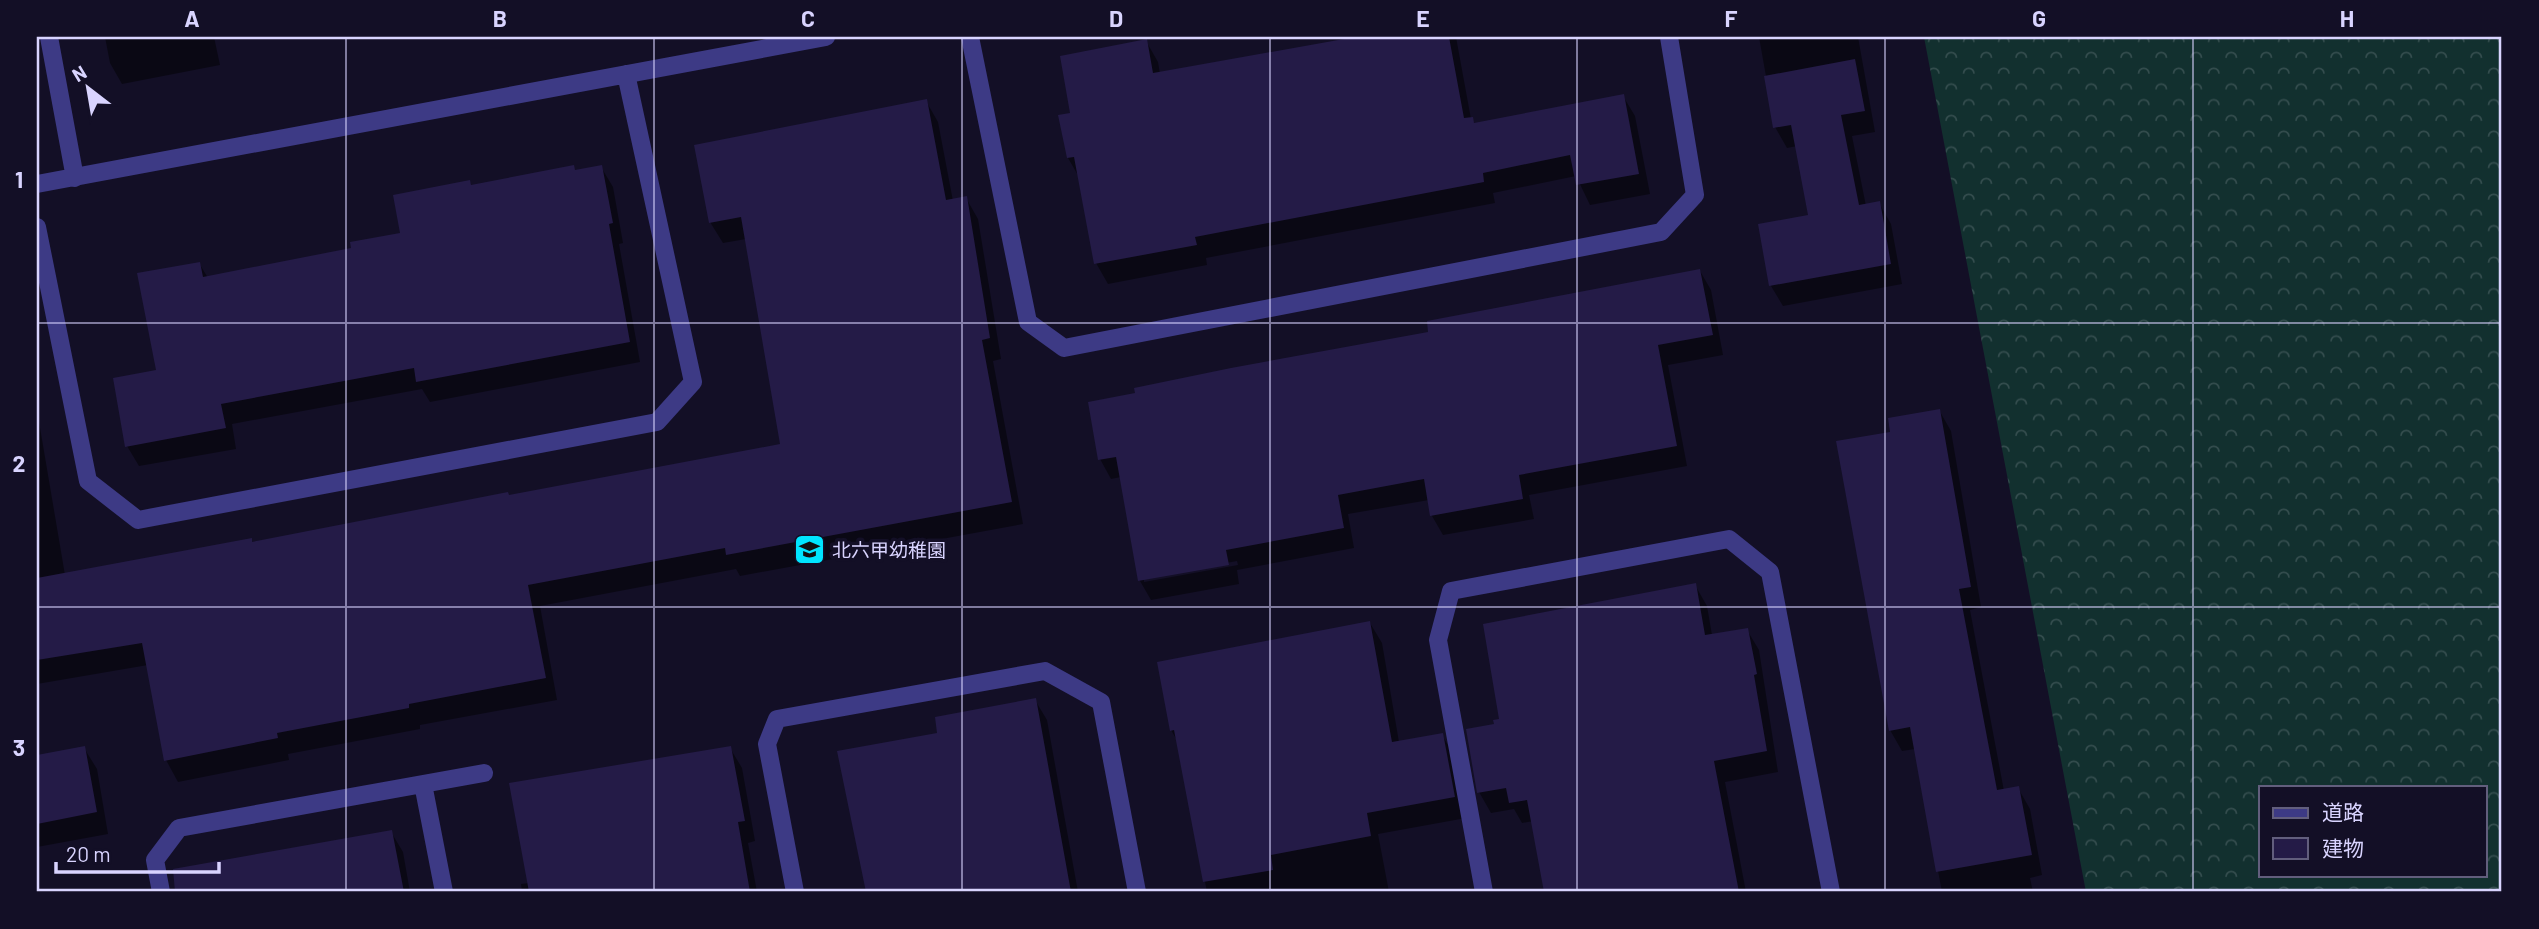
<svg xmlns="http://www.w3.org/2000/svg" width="2539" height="929" font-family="Barlow,'Noto Sans JP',sans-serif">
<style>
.forest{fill:url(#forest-crowns);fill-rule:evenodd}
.shadow{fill:#0007;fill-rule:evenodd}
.building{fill:#241b47}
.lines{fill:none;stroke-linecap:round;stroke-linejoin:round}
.minor{stroke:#3d3a85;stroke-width:18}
.grid{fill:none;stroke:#d9d4ff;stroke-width:2;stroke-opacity:0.55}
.labels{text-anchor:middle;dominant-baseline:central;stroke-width:7;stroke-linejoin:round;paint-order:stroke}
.poi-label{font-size:19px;fill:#d9d4ff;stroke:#130f26;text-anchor:start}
.neatline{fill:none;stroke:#d9d4ff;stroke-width:2.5}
.grid-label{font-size:23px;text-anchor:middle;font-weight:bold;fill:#d9d4ff}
</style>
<defs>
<pattern id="forest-crowns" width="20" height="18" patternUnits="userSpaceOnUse" patternTransform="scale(1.75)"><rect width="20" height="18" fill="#12302f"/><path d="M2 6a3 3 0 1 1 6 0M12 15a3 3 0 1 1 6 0" fill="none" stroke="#344d4e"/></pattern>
</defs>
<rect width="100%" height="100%" fill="#130f26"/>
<path class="forest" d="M1924,37H2502V892H2086ZM2261,787H2485V875H2261Z"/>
<path class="shadow" d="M105,37H214L220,65L122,84L110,63Z
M1349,37H1456L1471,119L1475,124L1623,96L1635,116L1650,194L1590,205L1576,176L1493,193L1495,203L1206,258L1207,265L1108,284L1096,263L1079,177L1068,158L1072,115L1146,41L1158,62L1160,74L1349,40Z
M1759,37H1858L1875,132L1852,136L1866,206L1879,203L1891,224L1902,284L1783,306L1771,286L1810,216L1797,146L1787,148L1775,127Z
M926,101L938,122L953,201L966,198L978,219L1001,359L993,361L1023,524L740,576L736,569L540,606L557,700L420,725V729L288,754L289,760L178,782L166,760L148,665L37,684V410L65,575L253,544L782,445L746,239L723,243L710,222Z
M573,167L576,172L601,167L613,187L623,243L619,244L640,362L430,402L422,389L232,424L236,449L139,466L127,446L199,263L208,278L353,250L402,235L470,182L472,187Z
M1700,271L1711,290L1723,355L1668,365L1687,466L1529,495L1534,519L1443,535L1432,516L1429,500L1348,514L1354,548L1237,570L1239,584L1151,600L1140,581L1121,477L1111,479L1100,459L1430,333ZM1237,561L1238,565L1144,582V578Z
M1939,410L1951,431L1981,607L1970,610L2004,791L2018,788L2030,809L2042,875L2030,878L2033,892H1942L1915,749L1902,751L1890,730L1892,433Z
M1695,585L1707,606L1712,635L1747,630L1759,650L1778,772L1725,782L1746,892H1546L1533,821L1522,823L1514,809L1491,813L1479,792L1496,725Z
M1370,623L1382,643L1399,742L1442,735L1454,755L1466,818L1378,834L1389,892H1207L1178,742L1171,730Z
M1035,700L1047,720L1078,892H867L839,753L940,734Z
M84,748L97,769L108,834L37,847V757Z
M730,748L742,768L755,841L748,843L757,892H522L521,884L529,883Z
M391,832L403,852L410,892H215L210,865Z"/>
<path class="building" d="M1355,37H1449L1464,118L1473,117L1474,123L1624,94L1639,174L1576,185L1570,155L1483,173L1484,182L1195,237L1197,245L1094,264L1074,157L1067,158L1058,115L1070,113L1060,56L1147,39L1153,73Z
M1855,59L1865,111L1841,115L1859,205L1880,201L1891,264L1769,286L1758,224L1808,215L1791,125L1773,128L1764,76Z
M927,99L946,200L967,196L990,338L982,340L1012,502L726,555L725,548L528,585L546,678L409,704V708L277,733L278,738L164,761L142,643L37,660V578L252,538V542L508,492L509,495L780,444L741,217L709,223L694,145Z
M574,165L575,170L602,165L613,223L609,224L630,342L416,382L414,368L221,404L226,428L125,447L113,378L156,370L137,273L200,262L203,277L351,248L350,242L400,233L393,195L470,180L471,185Z
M1700,269L1713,335L1658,345L1677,446L1519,475L1523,499L1430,516L1424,479L1338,495L1344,528L1226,550L1229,565L1138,581L1116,457L1098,460L1088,402L1135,393L1134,388L1231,368L1428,332L1427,321Z
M1940,409L1971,587L1959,589L1997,790L2019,786L2032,855L1936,872L1910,727L1889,731L1836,441L1890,432L1888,418Z
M1696,583L1705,635L1748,628L1757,674L1754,675L1767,751L1714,761L1739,892H1544L1527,800L1509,803L1506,788L1477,793L1466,729L1494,724L1493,720L1499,719L1483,624Z
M1370,621L1392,742L1443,733L1455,797L1367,813L1371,836L1271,855L1273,870L1203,882L1174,730L1170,731L1157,662Z
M1036,698L1071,892H866L837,751L937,733L935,717Z
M85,746L97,812L37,824V755Z
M731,746L745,821L738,822L750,892H529L509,783Z
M392,830L404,892H175L173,869Z"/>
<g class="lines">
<path class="minor" d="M49,37L75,178
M970,37L1028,322L1064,348L1661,232L1695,195L1669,37
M37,184L826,37
M37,227L88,481L138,520L657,422L693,382L626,74
M423,784L444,892
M161,892L155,860L179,828L484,773
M795,892L767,744L777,719L1045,671L1101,702L1137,892
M1484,892L1438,640L1451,591L1729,539L1770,572L1831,892"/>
</g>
<path class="grid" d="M346,37V892M654,37V892M962,37V892M1270,37V892M1577,37V892M1885,37V892M2193,37V892M37,323H2502M37,607H2502"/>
<defs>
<symbol id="school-square" viewBox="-11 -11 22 22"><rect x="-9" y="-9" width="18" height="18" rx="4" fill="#00e5ff" stroke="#130f26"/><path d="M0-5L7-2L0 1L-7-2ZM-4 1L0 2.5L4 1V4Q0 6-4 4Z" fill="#111"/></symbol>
</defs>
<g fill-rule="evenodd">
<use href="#school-square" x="792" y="532" width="35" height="35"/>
</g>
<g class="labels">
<g class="poi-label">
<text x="832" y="549">北六甲幼稚園</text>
</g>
</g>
<rect width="2539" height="929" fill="none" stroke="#130f26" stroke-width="77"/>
<rect x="2259" y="786" width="228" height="91" fill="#130f26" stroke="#625e7d" stroke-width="2"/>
<rect x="2273" y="808" width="35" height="10" fill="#3d3a85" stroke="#625e7d" stroke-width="2"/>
<text x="2322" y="820" font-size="21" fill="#d9d4ff">道路</text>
<rect x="2273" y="838" width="35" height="21" fill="#241b47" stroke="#625e7d" stroke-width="2"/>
<text x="2322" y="856" font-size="21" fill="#d9d4ff">建物</text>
<g transform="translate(88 88) rotate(329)" stroke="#130f26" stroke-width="5" paint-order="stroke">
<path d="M0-5L12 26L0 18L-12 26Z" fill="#d9d4ff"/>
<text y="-10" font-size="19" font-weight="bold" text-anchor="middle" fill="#d9d4ff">N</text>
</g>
<path d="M56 862v10h163v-10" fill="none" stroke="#d9d4ff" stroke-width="3.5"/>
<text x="66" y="862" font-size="21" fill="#d9d4ff" stroke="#130f26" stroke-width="5" paint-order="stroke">20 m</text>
<rect x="38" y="38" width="2462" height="852" class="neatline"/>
<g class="grid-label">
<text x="192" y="27">A</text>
<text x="500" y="27">B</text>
<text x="808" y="27">C</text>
<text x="1116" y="27">D</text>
<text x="1423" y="27">E</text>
<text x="1731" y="27">F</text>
<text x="2039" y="27">G</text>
<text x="2347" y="27">H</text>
<text x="19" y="188">1</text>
<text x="19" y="472">2</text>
<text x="19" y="756">3</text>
</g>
</svg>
